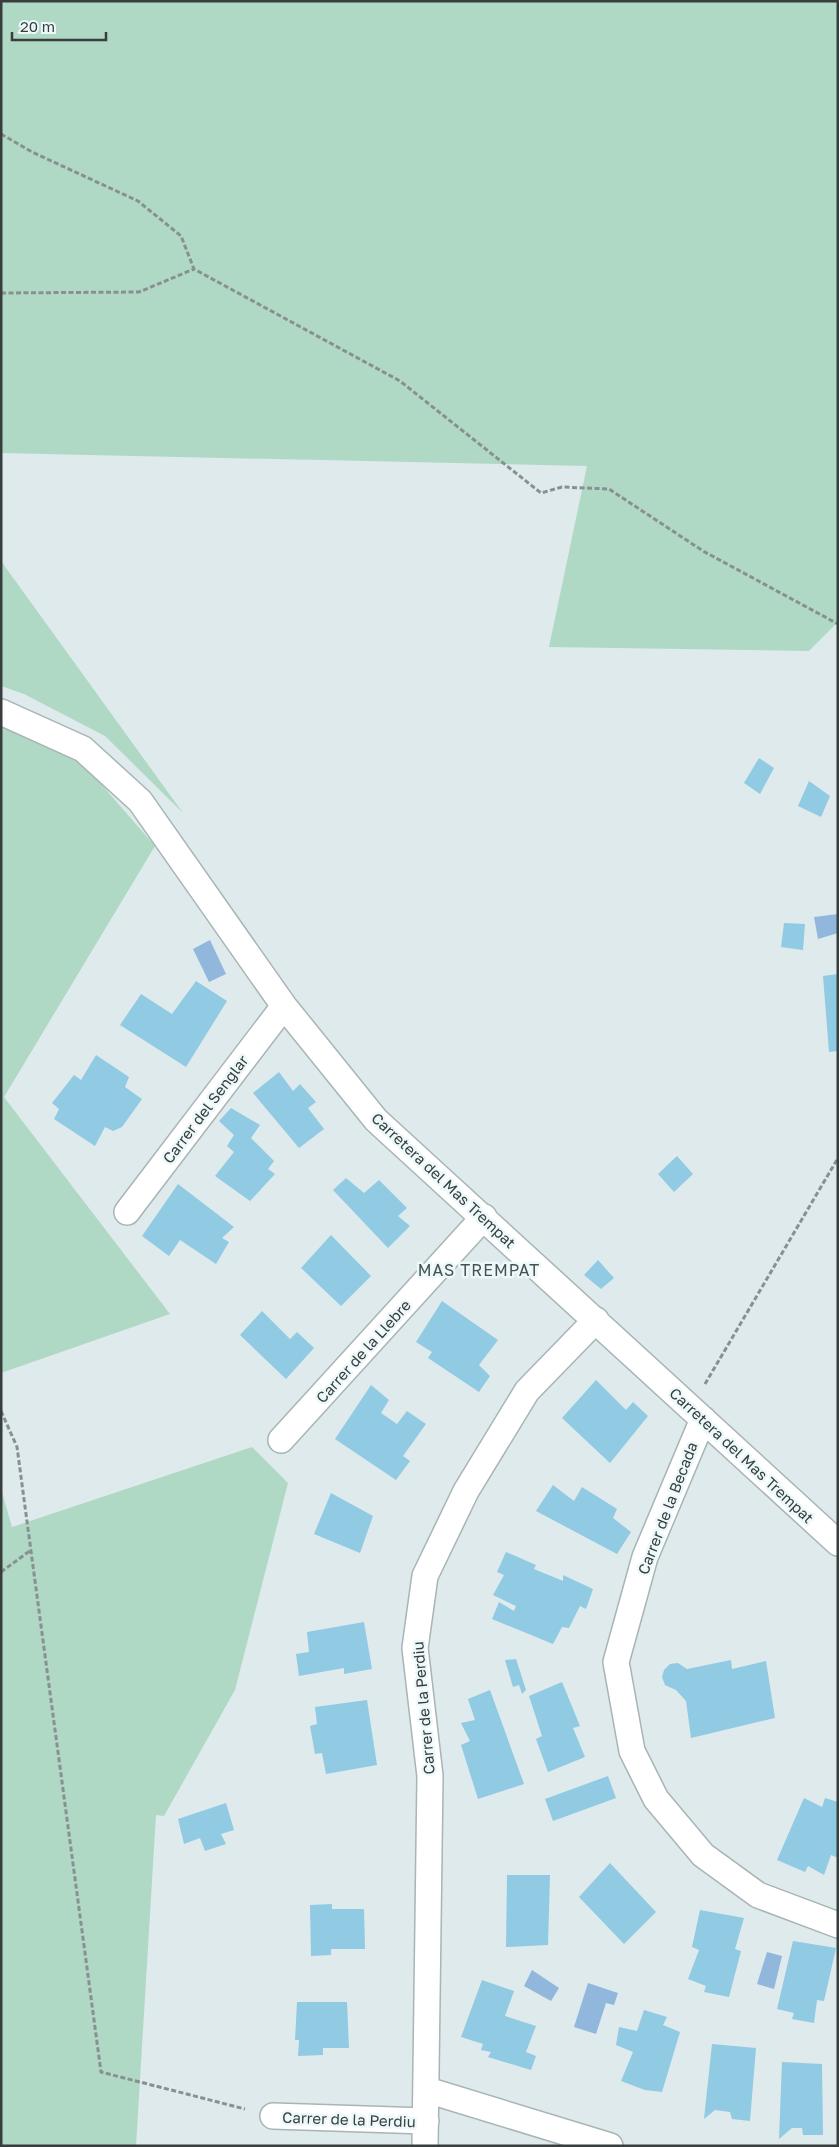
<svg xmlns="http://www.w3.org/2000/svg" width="839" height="2147" font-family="'Golos Text',sans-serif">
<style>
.green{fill:#b0d9c5}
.water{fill:#91b7dd}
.building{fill:#91cae3}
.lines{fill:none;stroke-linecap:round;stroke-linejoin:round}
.minor-casing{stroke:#a8b4b5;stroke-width:28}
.path{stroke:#889091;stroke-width:3;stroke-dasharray:5 2.5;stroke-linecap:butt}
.minor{stroke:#fff;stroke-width:25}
.labels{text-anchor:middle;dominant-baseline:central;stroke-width:5;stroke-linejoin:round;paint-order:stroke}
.street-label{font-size:15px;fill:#383d3d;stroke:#ecf8f9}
.neighbourhood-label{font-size:16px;letter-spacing:1px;fill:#475153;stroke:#ecf8f9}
</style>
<rect width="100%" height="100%" fill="#deeaec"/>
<path class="green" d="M1,1H838V622L809,651L549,647L587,466L1,453Z
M1,561L183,813L105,736L24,694L1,686Z
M1,720L68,746L155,846L4,1097L170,1314L1,1373Z
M252,1447L288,1483L235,1690L164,1816L156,1815L136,2146H1V1489L12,1527Z"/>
<path class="water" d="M838,914V933L818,939L814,917Z
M210,940L226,974L209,982L193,949Z
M767,1952L782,1956L774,1989L757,1984Z
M532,1970L559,1988L551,2001L524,1986Z
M588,1983L618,1993L614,2005L606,2003L596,2034L574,2027Z"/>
<path class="building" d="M759,758L774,768L760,794L744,783Z
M809,781L830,796L821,817L798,806Z
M784,923L805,924L803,950L781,947Z
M838,974V1051L829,1052L823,976Z
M196,981L227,1001L186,1067L120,1025L141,994L172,1014Z
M96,1055L129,1077L125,1087L142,1099L122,1127L113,1131L105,1127L95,1146L54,1119L59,1109L52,1103L74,1075L81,1080Z
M279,1072L293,1091L300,1084L316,1102L308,1108L324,1129L299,1148L253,1093Z
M231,1108L260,1125L251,1138L274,1161L268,1169L275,1174L250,1201L215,1176L234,1152L227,1146L234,1135L219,1121Z
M677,1156L693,1174L674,1192L658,1174Z
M346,1178L364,1193L379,1180L407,1208L398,1216L410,1226L388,1248L333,1190Z
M178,1184L234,1227L222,1238L229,1242L216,1264L180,1240L169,1256L142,1236Z
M331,1235L371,1276L341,1306L301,1268Z
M598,1260L614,1278L601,1289L584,1275Z
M442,1301L498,1340L479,1365L490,1376L479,1392L428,1358L432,1352L416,1342Z
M262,1311L290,1339L297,1332L314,1348L286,1379L240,1335Z
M596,1380L626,1410L633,1402L648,1416L610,1463L562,1418Z
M371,1385L389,1400L381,1413L397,1424L407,1411L426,1424L403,1456L410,1461L396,1480L335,1439Z
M553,1485L574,1501L582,1487L617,1509L613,1518L631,1532L617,1554L536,1511Z
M331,1493L373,1516L360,1553L314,1534Z
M506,1552L536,1565L534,1569L563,1581V1575L593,1589L586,1609L580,1606L569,1628L562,1627L553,1644L492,1619L499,1602L514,1611L516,1606L493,1595L504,1575L497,1572Z
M364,1622L372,1669L344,1674V1668L299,1676L296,1654L309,1652L307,1632Z
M516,1659L526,1690L522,1694L519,1685L513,1687L505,1660Z
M731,1660L732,1669L766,1661L775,1718L691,1738L686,1701L676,1690L665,1685L662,1677L664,1670L670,1664L678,1663L687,1669Z
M562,1682L580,1726L573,1728L585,1757L548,1772L536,1739L542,1736L529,1696Z
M490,1690L524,1784L478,1799L461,1745L470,1741L461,1723L475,1720L468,1699Z
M367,1700L377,1765L326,1774L322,1753L315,1754L310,1726L317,1724L315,1707Z
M608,1776L616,1798L553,1821L545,1799Z
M804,1798L822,1807L825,1798L838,1802V1858L831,1855L824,1875L808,1866L805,1872L777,1860Z
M226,1803L234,1830L221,1834L226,1844L205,1851L200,1838L184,1844L178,1819Z
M610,1863L656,1912L624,1944L579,1897Z
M507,1875H550L548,1945L506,1947Z
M332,1904V1909H364L365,1949H331V1955L311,1956L310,1905Z
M700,1910L744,1918L735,1949L741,1951L729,1997L704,1992L706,1986L688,1979L699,1950L692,1947Z
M793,1941L836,1948L824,2001L817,2000L814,2023L792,2019L794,2013L777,2009Z
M482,1980L514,1991L505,2016L536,2026L526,2052L536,2056L531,2070L488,2057L491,2052L481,2050L483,2044L461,2037Z
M297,2002H347L349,2048H323V2055L298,2056L299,2040H295Z
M644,2010L667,2017L663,2025L680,2032L662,2092L645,2090L621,2081L633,2052L616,2045L619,2027L637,2031Z
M712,2044L756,2048L750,2121L732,2119L730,2112L715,2110L704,2119Z
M782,2062L822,2064L823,2135H803L802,2128H792L779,2139Z"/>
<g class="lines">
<defs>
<path id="minor" d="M1,712L83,749L140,801L284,1006L376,1120L838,1543
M127,1212L284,1006
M703,1419L645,1557L616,1662L632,1751L656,1799L703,1855L758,1895L838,1925
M281,1440L484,1217
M427,2090L610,2146
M273,2116L426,2121
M425,2146L430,1776L415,1648L425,1576L466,1491L527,1391L596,1320"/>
</defs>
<use href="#minor" class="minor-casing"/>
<path class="path" d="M1,134L32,152L138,201L181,236L194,269L400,381L541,493L562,487L609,489L703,551L838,624
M1,293L139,292L194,269
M705,1384L838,1158
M1,1411L17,1447L101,2072L245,2109
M1,1572L31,1550"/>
<use href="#minor" class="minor"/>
</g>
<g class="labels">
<g class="street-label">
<text transform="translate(205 1109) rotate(-53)">Carrer del Senglar</text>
<text transform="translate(444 1180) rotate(43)">Carretera del Mas Trempat</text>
<text transform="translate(363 1351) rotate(-48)">Carrer de la Llebre</text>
<text transform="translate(742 1455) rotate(43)">Carretera del Mas Trempat</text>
<text transform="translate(667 1508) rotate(-69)">Carrer de la Becada</text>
<text transform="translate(423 1708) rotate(-95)">Carrer de la Perdiu</text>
<text transform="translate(349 2119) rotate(2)">Carrer de la Perdiu</text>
</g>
<g class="neighbourhood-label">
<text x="479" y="1270">MAS TREMPAT</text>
</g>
</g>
<rect width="839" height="2147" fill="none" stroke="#383d3d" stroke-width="5"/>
<path d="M12 32v8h94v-8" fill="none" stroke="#383d3d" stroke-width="2.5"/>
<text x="20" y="32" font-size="15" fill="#383d3d" stroke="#ecf8f9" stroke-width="4" paint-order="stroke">20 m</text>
</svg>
